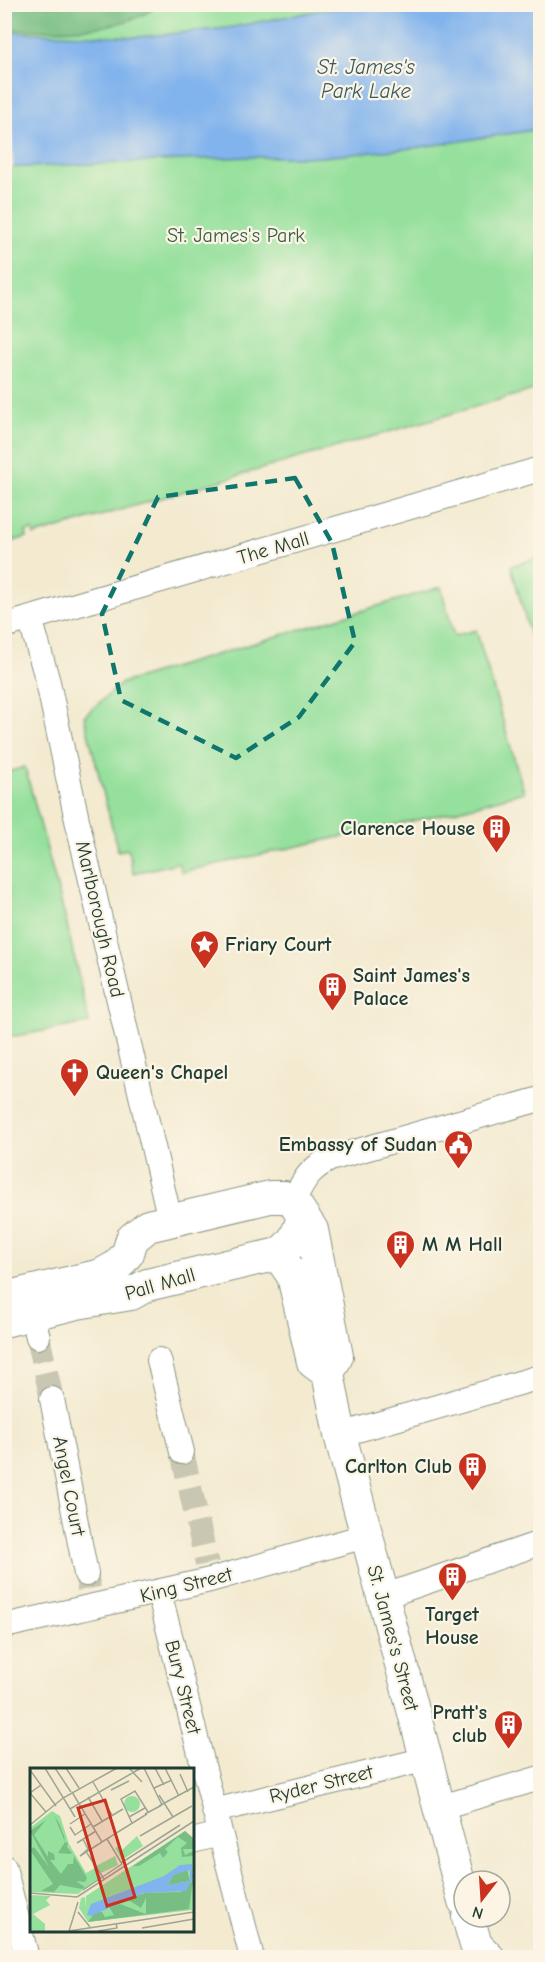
<svg xmlns="http://www.w3.org/2000/svg" width="545" height="1962" font-family="'Comic Neue',sans-serif">
<style>
.green{fill:#95e09c;stroke:#5a8e68;stroke-width:1.5}
.forest{fill:#78be84;stroke:#4c7e5c;stroke-width:1.5}
.water{fill:#81b3ed;stroke:#507890;stroke-width:1.5}
.pier{fill:#f3ead0}
.lines{fill:none;stroke-linecap:round;stroke-linejoin:round}
.minor-tunnel{stroke:#c9c7b1;stroke-width:24;stroke-dasharray:24 12;stroke-linecap:butt}
.minor-casing{stroke:#899482;stroke-width:26}
.major-casing{stroke:#899482;stroke-width:34}
.minor{stroke:#fff;stroke-width:24}
.major{stroke:#fff;stroke-width:32}
.marked{fill:none;stroke:#0f766e;stroke-width:4.5;stroke-dasharray:12 8;stroke-linejoin:round}
.labels{text-anchor:middle;dominant-baseline:central;stroke-width:4.5;stroke-linejoin:round;paint-order:stroke}
.park-label{font-size:20px;fill:#375e49;stroke:#fcf5e5}
.street-label{font-size:20px;fill:#1f3d34;stroke:#fcf5e5}
.poi-label{font-size:20px;font-weight:bold;fill:#1f3d34;stroke:#fcf5e5;text-anchor:end}
.water-label{font-size:21px;font-style:italic;fill:#385a62;stroke:#fcf5e5}
.inset-road{fill:none;stroke:#9ea592;stroke-width:1.5}
.view{fill:#c8321e;fill-opacity:0.15;stroke:#c8321e;stroke-width:3}
.inset-edge{fill:none;stroke:#1f3d34;stroke-width:3}
</style>
<rect width="100%" height="100%" fill="#fcf5e5"/>
<filter id="ink" filterUnits="userSpaceOnUse"><feTurbulence type="fractalNoise" baseFrequency=".0167" numOctaves="2"/><feDisplacementMap in="SourceGraphic" scale="12" xChannelSelector="R" yChannelSelector="G"/><feConvolveMatrix kernelMatrix="1 2 1 2 8 2 1 2 1" color-interpolation-filters="sRGB"/></filter>
<filter id="wash" filterUnits="userSpaceOnUse"><feTurbulence type="fractalNoise" baseFrequency=".008" numOctaves="4" result="noise"/><feDisplacementMap in="SourceGraphic" scale="24" xChannelSelector="R" yChannelSelector="G"/><feGaussianBlur stdDeviation="1.35" result="paint"/><feColorMatrix in="noise" values="0 0 0 0 0 0 0 0 0 0 0 0 0 0 0 0 0 1.4 0 .05"/><feComposite in="paint" operator="in"/></filter>
<g filter="url(#wash)">
<rect width="100%" height="100%" fill="#f3ead0"/>
<path class="green" d="M5,5H540V388L34,535L33,530L26,532L27,537L14,541L12,536L6,538L8,543H5Z
M540,557V672L511,566Z
M441,587L454,636L476,630L524,792L448,813L182,872L178,863L133,873L128,849L118,851L84,716L122,683Z
M25,767L66,921L89,1023L15,1036L4,1034V773Z"/>
<path class="forest" d="M4,5H159C121,35 52,29 5,30Z"/>
<path class="water" d="M371,5H540V129L414,148L322,157H249L5,168V32L138,37L227,28L316,11Z"/>
<path class="pier" d="M5,29H9L13,168H5Z"/>
</g>
<g filter="url(#ink)">
<g class="lines">
<path class="minor-tunnel" d="M38,1337L52,1399
M182,1452L207,1564
M86,1574L89,1589"/>
<defs>
<path id="minor" d="M30,618L48,682L77,820L170,1220
M4,626L540,469
M293,1201C304,1180 308,1170 330,1159L540,1099
M32,1314L38,1337
M159,1360L182,1452
M52,1399L86,1574
M340,1435L540,1377
M159,1592L252,1958
M382,1597L540,1543
M4,1626L210,1580L365,1536
M438,1808L540,1778
M214,1811L427,1759
M192,1841L220,1834
M4,1867L27,1958"/>
<path id="major" d="M278,1254L293,1276L313,1362L328,1373
M4,1298L101,1275L117,1266L128,1253L132,1239L148,1226L270,1197H284L293,1201L312,1230L337,1356L328,1373L340,1435L464,1901
M4,1321L77,1303L131,1294L147,1285L278,1254C293,1245 298,1234 303,1217
M468,1917L476,1945L489,1958"/>
</defs>
<use href="#minor" class="minor-casing"/>
<use href="#major" class="major-casing"/>
<use href="#minor" class="minor"/>
<use href="#major" class="major"/>
</g>
</g>
<path class="marked" d="M295,478L332,543L355,642L299,717L236,758L121,700L102,614L158,497Z"/>
<defs>
<symbol id="building-pin" viewBox="-11 -11 22 30"><path d="M0 17L-7.5 6A9.5 9.5 0 1 1 7.5 6Z" fill="#c8321e" stroke="#fcf5e5"/><path d="M-4-6H4V6H1V3H-1V6H-4ZM-2.5-4.3h1.7v1.8h-1.7ZM.8-4.3h1.7v1.8H.8ZM-2.5-1h1.7V.8h-1.7ZM.8-1h1.7V.8H.8Z" fill="#fff"/></symbol>
<symbol id="sight-pin" viewBox="-11 -11 22 30"><path d="M0 17L-7.5 6A9.5 9.5 0 1 1 7.5 6Z" fill="#c8321e" stroke="#fcf5e5"/><path d="M0-6L1.8-2.2L6-1.7L2.9 1.2L3.7 5.4L0 3.3L-3.7 5.4L-2.9 1.2L-6-1.7L-1.8-2.2Z" fill="#fff"/></symbol>
<symbol id="church-pin" viewBox="-11 -11 22 30"><path d="M0 17L-7.5 6A9.5 9.5 0 1 1 7.5 6Z" fill="#c8321e" stroke="#fcf5e5"/><path d="M-1.2-6h2.4v3.5h3.3v2.4h-3.3V6h-2.4V-.1h-3.3v-2.4h3.3Z" fill="#fff"/></symbol>
<symbol id="civic-pin" viewBox="-11 -11 22 30"><path d="M0 17L-7.5 6A9.5 9.5 0 1 1 7.5 6Z" fill="#c8321e" stroke="#fcf5e5"/><path d="M-.6-6.5H3V-4.5H.6V-3L4-1V1h2V6H-6V1h2V-1L-.6-3ZM-1.2 2.5V6h2.4V2.5Z" fill="#fff"/></symbol>
</defs>
<g fill-rule="evenodd">
<use href="#building-pin" x="480" y="812" width="33" height="45"/>
<use href="#sight-pin" x="188" y="928" width="33" height="45"/>
<use href="#building-pin" x="316" y="970" width="33" height="45"/>
<use href="#church-pin" x="58" y="1056" width="33" height="45"/>
<use href="#civic-pin" x="442" y="1128" width="33" height="45"/>
<use href="#building-pin" x="384" y="1228" width="33" height="45"/>
<use href="#building-pin" x="456" y="1450" width="33" height="45"/>
<use href="#building-pin" x="436" y="1560" width="33" height="45"/>
<use href="#building-pin" x="492" y="1708" width="33" height="45"/>
</g>
<g class="labels">
<g class="park-label">
<text x="236" y="235">St. James's Park</text>
</g>
<g class="street-label">
<text transform="translate(273 548) rotate(-16)">The Mall</text>
<text transform="translate(100 919) rotate(77)">Marlborough Road</text>
<text transform="translate(160 1284) rotate(-16)">Pall Mall</text>
<text transform="translate(69 1486) rotate(79)">Angel Court</text>
<text transform="translate(186 1585) rotate(-14)">King Street</text>
<text transform="translate(393 1638) rotate(75)">St. James's Street</text>
<text transform="translate(183 1687) rotate(76)">Bury Street</text>
<text transform="translate(321 1784) rotate(-14)">Ryder Street</text>
</g>
<g class="poi-label">
<text x="475" y="828">Clarence House</text>
<text x="225" y="944" text-anchor="start">Friary Court</text>
<text x="353" y="975" text-anchor="start">Saint James's<tspan x="353" dy="23">Palace</tspan></text>
<text x="96" y="1072" text-anchor="start">Queen's Chapel</text>
<text x="437" y="1144">Embassy of Sudan</text>
<text x="422" y="1244" text-anchor="start">M M Hall</text>
<text x="452" y="1466">Carlton Club</text>
<text x="452" y="1614" text-anchor="middle">Target<tspan x="452" dy="23">House</tspan></text>
<text x="487" y="1712">Pratt's<tspan x="487" dy="23">club</tspan></text>
</g>
<g class="water-label">
<text x="366" y="67">St. James's<tspan x="366" dy="24">Park Lake</tspan></text>
</g>
</g>
<g transform="translate(30 1768)">
<rect width="164" height="164" fill="#f3ead0"/>
<path d="M94 36a8 8 0 1 1 16 0a8 8 0 1 1-16 0ZM22,43L30,48L39,76L56,105L65,100L71,109L48,126L0,124V60ZM155,63L163,70L162,142L58,154L49,140L51,130L55,129V140L56,128ZM107,68L113,78L92,92L85,80L89,78L92,82ZM85,88L88,97L71,105L66,98ZM0,127L21,128L16,132L20,137L3,146L15,156V163H0Z" fill="#95e09c"/>
<path d="M24,47L30,57L33,66L34,67L35,74L38,75L37,79L42,85L40,86L28,85L35,74ZM16,52L4,67L18,89V83L24,86L25,92H20L31,106L38,96H43L44,88L57,110L55,114L46,113L55,119L52,121L30,117L24,124L11,123L23,116L0,82L4,79L19,99L0,63ZM155,63L163,70V81H153L155,87L163,83V88L152,89L151,80L157,75L148,69L135,81L138,84L133,90L130,85L109,98H103ZM157,101L160,113L138,117L143,107ZM163,112L159,141L58,154L65,144H72L75,149L84,147L79,139L90,136L116,146V130L111,140L97,131L115,125L151,124Z" fill="#78be84"/>
<path d="M162,96L163,110L156,123L113,125L61,148L57,147L61,136L134,108L150,97ZM160,102V113L138,117L143,107Z" fill="#81b3ed" fill-rule="evenodd"/>
<path class="inset-road" d="M15,0L45,49M25,0L41,24M36,0L49,20M99,0L112,14M114,0L132,37M125,0L134,17M135,0L149,28M0,2L26,38M150,6L158,24M63,14L82,47M11,17L0,25L16,44M124,20L142,12M81,22L99,13M42,24L72,74L117,46M129,27L143,49M58,29L72,53M129,38L164,19M40,41L111,0M115,46L132,37M99,49L115,40M102,55L91,31L105,23L118,44M40,56L55,46M0,57L33,30L87,0M40,59L45,67L61,56M63,59L93,41M110,68L162,38M53,71L58,81L50,88L72,74M77,71L92,96M47,75L66,63M57,85L74,111M91,95L150,57M53,122L92,96M0,125L47,129M47,129L164,53M48,134L39,163L164,144M48,144L60,159M112,160L164,151M68,163L87,160L86,155"/>
<path class="view" d="M75,32L105,129L77,138L48,40Z"/>
<rect width="164" height="164" class="inset-edge"/>
</g>
<rect width="545" height="1962" fill="none" stroke="#fcf5e5" stroke-width="24"/>
<g transform="translate(482 1899) rotate(197)"><circle r="28" fill="#fcf5e5" stroke="#a4ab9e" stroke-width="1.5"/>
<path d="M0-4.5L10 22L0 15L-10 22Z" fill="#c8321e"/>
<text y="-9" font-size="16" font-weight="bold" text-anchor="middle" fill="#1f3d34">N</text>
</g>
</svg>
